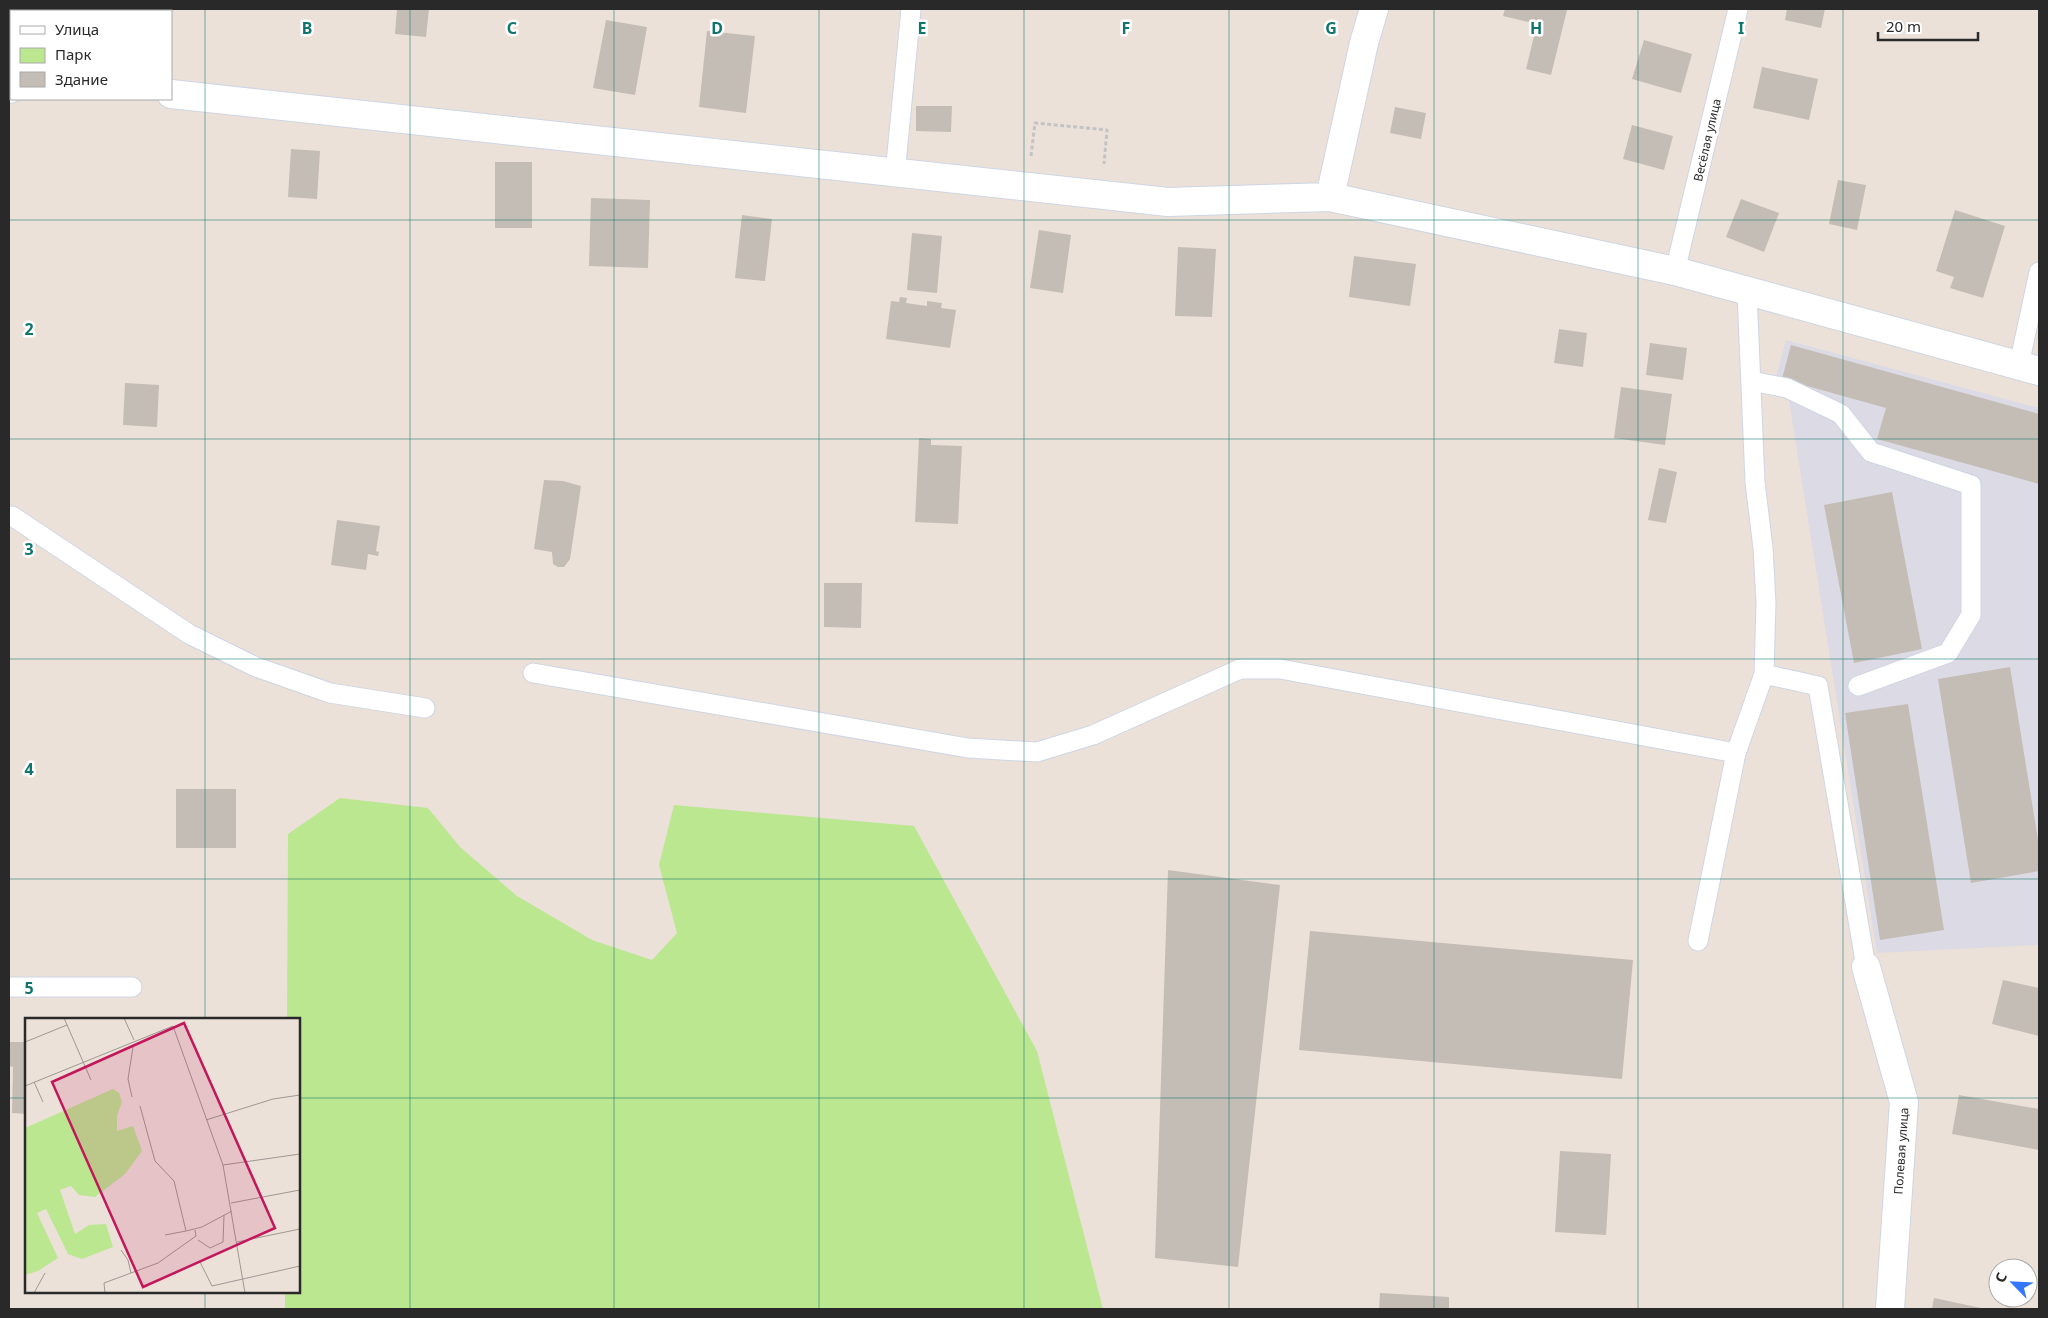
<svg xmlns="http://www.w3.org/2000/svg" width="2048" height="1318" font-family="'Noto Sans',sans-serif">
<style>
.industrial{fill:#dcdae4}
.green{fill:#bbe791}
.building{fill:#c4bdb5}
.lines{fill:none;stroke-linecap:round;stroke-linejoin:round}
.lane-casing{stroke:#ced5e3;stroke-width:21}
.street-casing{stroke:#ced5e3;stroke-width:30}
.path{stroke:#c3c3c3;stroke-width:3;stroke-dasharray:4 2.5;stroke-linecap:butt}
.lane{stroke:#fff;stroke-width:19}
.street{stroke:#fff;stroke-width:28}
.grid{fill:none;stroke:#0f766e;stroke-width:1;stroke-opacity:0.55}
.labels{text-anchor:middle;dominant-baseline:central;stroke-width:5;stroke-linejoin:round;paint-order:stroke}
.street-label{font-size:12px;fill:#292929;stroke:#fff}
.inset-road{fill:none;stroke:#9e9793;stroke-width:1}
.view{fill:#c2185b;fill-opacity:0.15;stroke:#c2185b;stroke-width:2.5}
.inset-edge{fill:none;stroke:#292929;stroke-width:2.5}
.grid-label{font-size:16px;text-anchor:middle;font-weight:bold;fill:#0f766e;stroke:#fff;stroke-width:5;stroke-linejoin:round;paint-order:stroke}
</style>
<rect width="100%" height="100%" fill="#ece1d9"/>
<path class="industrial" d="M1786,340L2039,408V945L1877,953L1787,388L1776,377Z"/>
<path class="green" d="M340,798L428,808L460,847L517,896L592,940L652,960L677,933L659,865L674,805L914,826L1037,1051L1103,1309H285V1292H299V1019H287L288,834Z"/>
<path class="building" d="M397,9H429L426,37L395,34Z
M1505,9L1567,10L1551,75L1526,69L1537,24L1503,16Z
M1787,9H1825L1821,28L1785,20Z
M606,20L647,27L635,95L593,88Z
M707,31L755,36L746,113L699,107Z
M1644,40L1692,54L1681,93L1632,79Z
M1762,67L1818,79L1809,120L1753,108Z
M916,106H952L951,132L916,131Z
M1395,107L1426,113L1421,139L1390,133Z
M1632,125L1673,136L1664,170L1623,159Z
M291,149L320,151L317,199L288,197Z
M495,162H532V228H495Z
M1838,180L1866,185L1857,230L1829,224Z
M591,198L650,200L648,268L589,266Z
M1741,199L1779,213L1764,252L1726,237Z
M1955,210L2005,226L1983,298L1950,288L1954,277L1936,271Z
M742,215L772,219L765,281L735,278Z
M1039,230L1071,235L1063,293L1030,288Z
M912,233L942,236L937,293L907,290Z
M1178,247L1216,249L1212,317L1175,316Z
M1354,256L1416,264L1410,306L1349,297Z
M900,297L907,298L906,303L927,306V301L942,303L941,308L956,310L950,348L886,339L891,301L899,302Z
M1559,329L1587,333L1583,367L1554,363Z
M1650,343L1687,348L1683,380L1646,375Z
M1791,345L2039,414V484L1877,439L1886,408L1782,379Z
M125,383L159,385L157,427L123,425Z
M1621,387L1672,394L1665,445L1614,438Z
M919,438L931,439V445L962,446L958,524L915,522Z
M1659,468L1677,472L1666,523L1648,520Z
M544,480L563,481L581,486L570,559L564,567H558L553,564L552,552L534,549Z
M1892,492L1922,649L1854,663L1824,505Z
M337,520L380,526L376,551L379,552L378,556L368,554L366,570L331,565Z
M824,583H862L861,628L824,627Z
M2010,667L2039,846V871L1971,883L1938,679Z
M1908,704L1944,930L1880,940L1845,713Z
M176,789H236V848H176Z
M1168,870L1280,885L1238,1267L1155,1258Z
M1310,931L1633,960L1622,1079L1299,1050Z
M2003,980L2039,988V1036L1992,1024Z
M9,1042H26V1114L12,1113L13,1067L9,1066Z
M1959,1095L2039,1109V1150L1952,1134Z
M1560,1151L1611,1154L1606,1235L1555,1232Z
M1380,1293L1449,1297V1309H1379Z
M1934,1298L1981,1308V1309H1932Z"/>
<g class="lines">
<defs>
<path id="lane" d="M895,174L911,9
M1675,271L1738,9
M2019,365L2039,272
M1751,381L1787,388L1841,414L1871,452L1971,485V615L1948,653L1858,686
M12,516L189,634L256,667L330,693L425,708
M533,673L968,748L1037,752L1093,735L1240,669H1280L1736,753L1764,674L1766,603L1763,548L1755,482L1747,292
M1764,674L1818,686L1866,967
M1698,941L1736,753
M9,987H132"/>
<path id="street" d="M9,89L11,88
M171,94L1168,202L1330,197L1675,271L2039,371
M1330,197L1364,43L1374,9
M1866,967L1904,1102L1890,1309"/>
</defs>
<use href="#lane" class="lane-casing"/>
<use href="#street" class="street-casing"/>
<path class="path" d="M1031,156L1035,123L1107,130L1104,164"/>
<use href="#lane" class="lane"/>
<use href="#street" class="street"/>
</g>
<path class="grid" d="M205,9V1019M410,9V1309M614,9V1309M819,9V1309M1024,9V1309M1229,9V1309M1434,9V1309M1638,9V1309M1843,9V1309M9,220H2039M9,439H2039M9,659H2039M9,879H2039M9,1098H26M299,1098H2039M205,1292V1309"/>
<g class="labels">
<g class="street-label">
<text transform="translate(1707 140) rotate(-77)">Весёлая улица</text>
<text transform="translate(1901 1151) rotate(-86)">Полевая улица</text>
</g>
</g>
<g transform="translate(25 1018)">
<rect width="275" height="275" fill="#ece1d9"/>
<path d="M88,71L94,75L97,84L92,97V113L108,108L117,133L100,156L70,179L54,177L46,168L35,172L50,216L64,207L81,206L88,229L57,241L43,236L21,191L12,195L33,240L13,253L0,257V110Z" fill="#bbe791"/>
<path class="inset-road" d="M39,0L66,62M99,0L109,22M0,24L42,7M9,64L18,84M0,68L148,8L198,147L220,275M107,79L103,61L108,29M115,88L130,143L149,163L161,213L177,209L207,193M181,102L248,81L275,77M198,147L275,136M206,185L275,172M140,217L161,213M173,222L185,230L198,224L199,197M212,224L275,211M96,232L103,242L106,255M175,244L187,268L275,248M9,275L20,255M80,275L79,265L133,245L171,218L170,212"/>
<path class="view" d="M159,5L250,210L118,269L27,64Z"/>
<rect width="275" height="275" class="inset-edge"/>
</g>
<g class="grid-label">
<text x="307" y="34">B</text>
<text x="512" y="34">C</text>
<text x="717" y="34">D</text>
<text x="922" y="34">E</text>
<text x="1126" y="34">F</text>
<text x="1331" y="34">G</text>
<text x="1536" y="34">H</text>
<text x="1741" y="34">I</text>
<text x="29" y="335">2</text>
<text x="29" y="555">3</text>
<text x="29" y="775">4</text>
<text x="29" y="994">5</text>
</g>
<rect width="2048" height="1318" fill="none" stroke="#292929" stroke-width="20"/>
<rect x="10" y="10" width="162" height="90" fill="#ffffff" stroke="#a9a9a9"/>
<rect x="20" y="26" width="25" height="8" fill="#ffffff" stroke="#a9a9a9"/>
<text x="55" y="35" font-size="15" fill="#292929">Улица</text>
<rect x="20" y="48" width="25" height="15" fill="#bbe791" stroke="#a9a9a9"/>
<text x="55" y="60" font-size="15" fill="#292929">Парк</text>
<rect x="20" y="72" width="25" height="15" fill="#c4bdb5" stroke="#a9a9a9"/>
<text x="55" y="85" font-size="15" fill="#292929">Здание</text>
<g transform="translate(2013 1283) rotate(294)"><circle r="24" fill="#ffffff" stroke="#a9a9a9"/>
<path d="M0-4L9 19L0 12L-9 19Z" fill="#3377ff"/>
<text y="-8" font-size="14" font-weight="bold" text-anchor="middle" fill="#292929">С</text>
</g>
<path d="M1878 32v8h100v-8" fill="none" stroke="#292929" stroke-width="2.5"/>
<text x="1886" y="32" font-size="15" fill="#292929" stroke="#ffffff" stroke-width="4" paint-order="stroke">20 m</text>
</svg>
